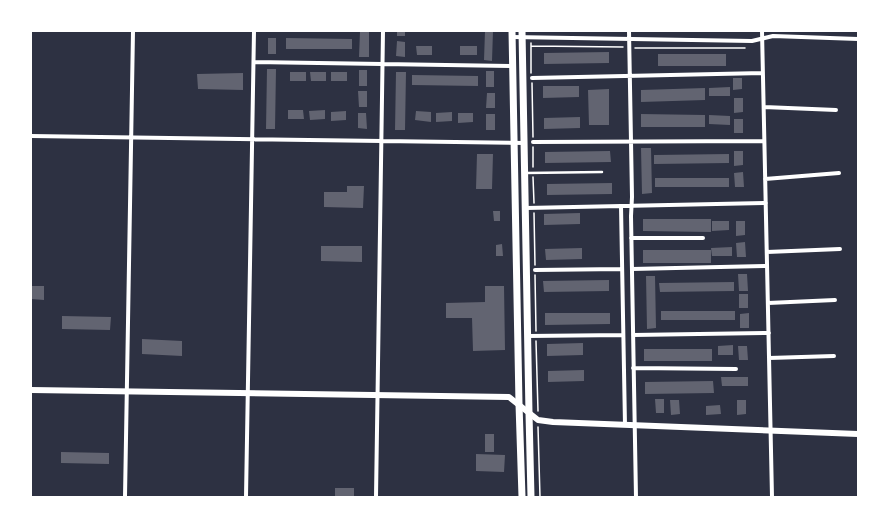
<svg xmlns="http://www.w3.org/2000/svg" width="889" height="528" font-family="Raleway,sans-serif">
<style>
.building{fill:#626471}
.lines{fill:none;stroke-linecap:round;stroke-linejoin:round}
.path{stroke:#fff;stroke-width:1.5}
.service{stroke:#fff;stroke-width:2.5}
.minor{stroke:#fff;stroke-width:4}
.tertiary{stroke:#fff;stroke-width:6}
.primary{stroke:#fff;stroke-width:7}
</style>
<rect width="100%" height="100%" fill="#2d3142"/>
<path class="building" d="M360,31H369V57H359Z
M397,31H405V36H397Z
M485,31H493L492,61L484,60Z
M268,38H276V54H268Z
M286,38L352,39V49H286Z
M397,41L405,42V57L396,56Z
M416,46H432V55H417Z
M460,46H477V55H460Z
M609,52V63L544,64V53Z
M658,54H726V66H658Z
M267,69H276L275,129H266Z
M359,70H367V86H359Z
M486,71H494V87H486Z
M290,72H306V81H290Z
M310,72H326V81H311Z
M331,72H347V81H331Z
M396,72H406L405,130H395Z
M243,73V90L198,89L197,74Z
M412,75L478,76V86L412,85Z
M733,78H742V89L733,90Z
M543,86H579V97L543,98Z
M730,87V96H709V88Z
M705,88V100L641,102V90Z
M609,89V125H589L588,90Z
M358,91H367V107H359Z
M487,93H495V108H486Z
M734,98H743V112L734,113Z
M288,110H303L304,119H288Z
M325,110V119L310,120L309,111Z
M346,111V120L331,121V112Z
M416,111L431,112V122L415,120Z
M452,112V121L436,122V113Z
M358,113H366L367,129L358,128Z
M458,113H473V122L458,123Z
M486,114H495V130H486Z
M641,114L705,115V127H641Z
M709,115L730,116V125L709,124Z
M580,117V128L544,129V118Z
M734,119H743V133H734Z
M641,148H651L652,193L642,194Z
M610,151L611,162L545,163V152Z
M734,151H743V165L734,166Z
M477,154H493L492,189H476Z
M729,154V163L654,164V155Z
M743,172L744,187H735L734,173Z
M655,178H729V187H655Z
M612,183V194L547,195V184Z
M347,186H364L363,208L324,207V192H347Z
M493,211H500V221H494Z
M580,213V224L544,225V214Z
M643,219H711V232L643,231Z
M712,221H729V230L712,231Z
M736,221H745V235L736,236Z
M745,242L746,257H737L736,243Z
M502,244L503,256H496V245Z
M321,246H362V262L321,261Z
M732,247V256H712L711,248Z
M582,248V259L546,260L545,249Z
M643,250H711V263H643Z
M738,274H747L748,291H739Z
M646,276H655L656,328L647,329Z
M609,280V291L544,292L543,281Z
M734,282V291L660,292L659,283Z
M31,286H44V300L31,299Z
M485,286H504L505,350L473,351L472,318H446V303L485,302Z
M739,294H748V308H739Z
M661,311H735V320H661Z
M545,313H610V324L545,325Z
M749,313V328H740V314Z
M62,316L111,317L110,330L62,329Z
M142,339L182,341V356L142,354Z
M583,343V355L547,356V344Z
M733,345V355H718V346Z
M738,346H747L748,360H739Z
M644,349H712V361H644Z
M584,370V381L548,382V371Z
M721,377H748V386H722Z
M713,381L714,393L645,394V382Z
M655,399H664V413H656Z
M670,400H679L680,414L671,415Z
M737,400H746V414L737,415Z
M720,405L721,414L706,415V406Z
M485,434H494V452H485Z
M61,452L109,453V464L61,463Z
M476,454L505,455L504,472L476,471Z
M335,488H354V497H335Z"/>
<g class="lines">
<path class="path" d="M531,43V73
M531,46L623,47
M635,48H745
M532,83L533,137
M533,147V167
M533,177L534,203
M534,213L535,265
M535,275L536,331
M536,341L538,411
M538,427L540,497"/>
<path class="service" d="M526,173L602,172"/>
<path class="minor" d="M629,31L632,197L631,216L636,497
M762,31L772,497
M512,37L752,41L773,36L858,39
M254,62L512,66
M532,78L763,73
M764,107L836,110
M31,136L525,143
M533,142L764,141
M765,179L839,173
M621,206L625,425
M526,208L766,203
M631,238H703
M767,252L840,249
M632,269L767,266
M535,270L622,269
M768,303L835,300
M633,335L769,333
M528,336L623,335
M769,358L834,356
M633,368L736,369
M125,497L133,31
M246,497L254,31
M376,497L383,31"/>
<path class="tertiary" d="M31,390L509,397L538,420L553,422L858,434"/>
<path class="primary" d="M512,31L519,404L522,497
M522,31L529,413L531,497"/>
</g>
<rect width="889" height="528" fill="none" stroke="#ffffff" stroke-width="64"/>
</svg>
